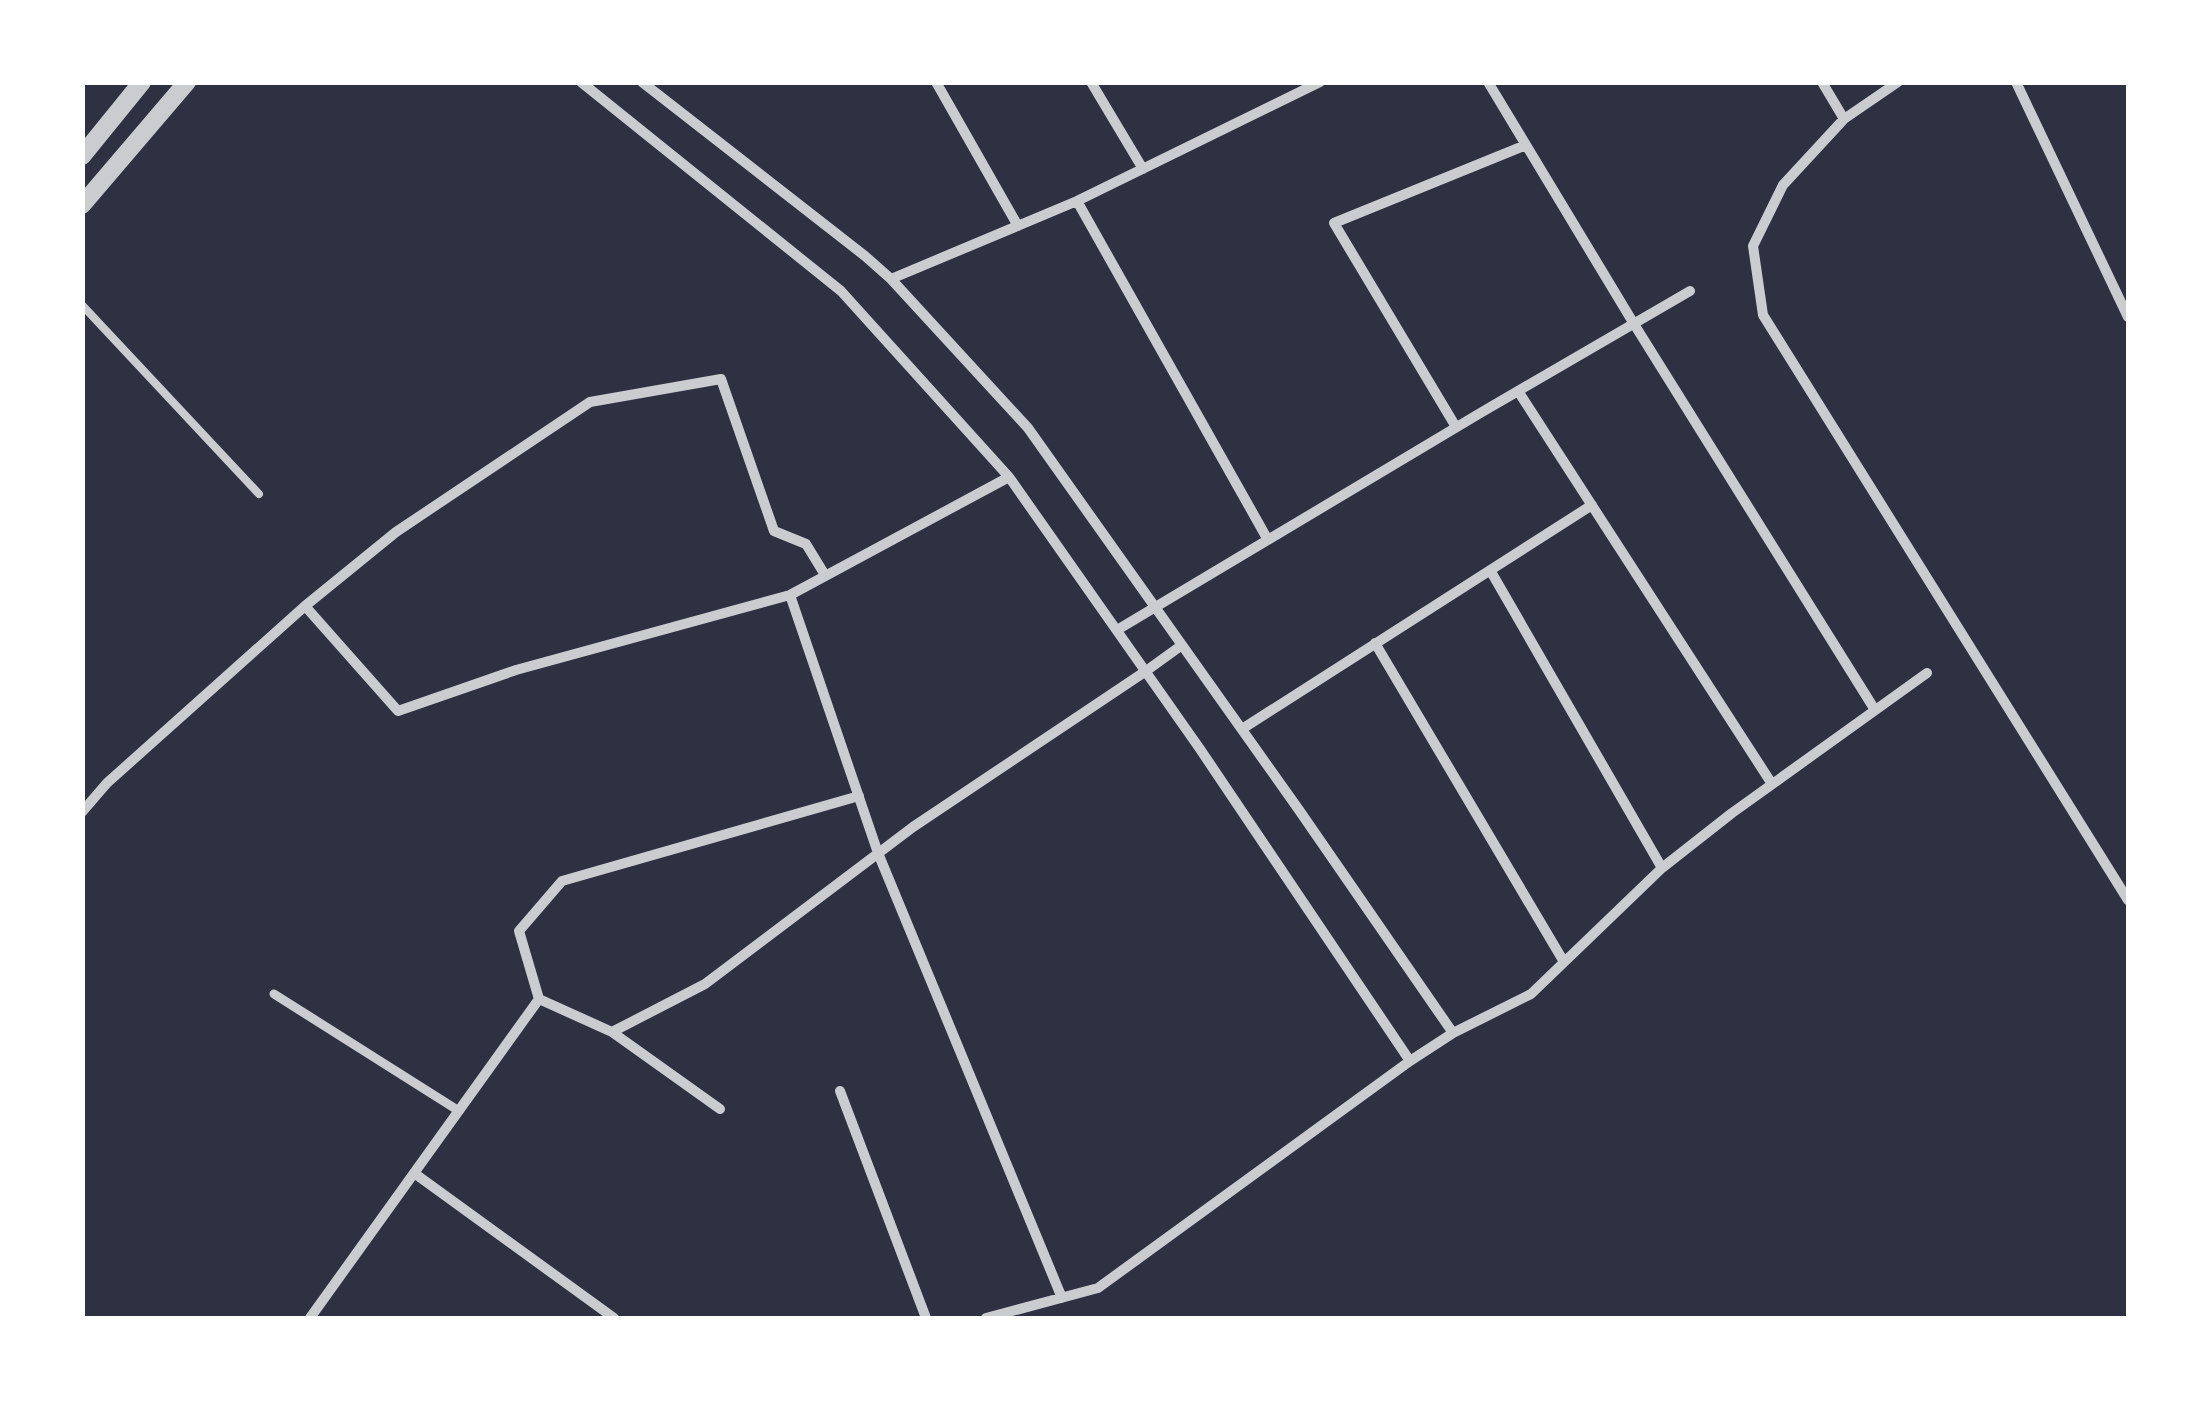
<svg xmlns="http://www.w3.org/2000/svg" width="2211" height="1401" font-family="Manrope,sans-serif">
<style>
.lines{fill:none;stroke-linecap:round;stroke-linejoin:round}
.service{stroke:#caccd0;stroke-width:8}
.pedestrian{stroke:#caccd0;stroke-width:9}
.minor{stroke:#caccd0;stroke-width:10}
.tertiary{stroke:#caccd0;stroke-width:18}
</style>
<rect width="100%" height="100%" fill="#2d3142"/>
<g class="lines">
<path class="service" d="M82,305L259,494"/>
<path class="pedestrian" d="M274,994L459,1111"/>
<path class="minor" d="M581,82L841,291L1009,477L1200,749L1410,1061
M642,82L865,256L891,279L1028,428L1299,810L1453,1033
M936,82L1018,226
M1091,82L1143,169
M1488,82L1634,324L1875,710
M1822,82L1844,119
M1898,82L1844,119L1783,185L1753,246L1763,315L2128,900
M2016,82L2128,317
M1077,201L1268,540
M891,279L1077,201L1320,82
M1518,391L1772,784
M1456,427L1334,223L1526,145
M1490,570L1662,868
M790,595L878,853L1062,1298
M305,606L398,711L516,670L790,595L1009,477
M1117,630L1482,412L1690,291
M1375,643L1564,962
M1242,729L1592,505
M859,796L562,881L519,931L539,999L612,1032L705,984L913,827L1146,671L1182,645
M82,812L107,783L305,606L396,532L590,402L721,379L774,531L806,544L825,575
M612,1032L720,1109
M840,1091L926,1318
M414,1173L614,1318
M310,1318L539,999
M986,1318L1098,1288L1410,1061L1453,1033L1531,994L1662,868L1732,813L1927,673"/>
<path class="tertiary" d="M82,156L142,82
M82,205L187,82"/>
</g>
<rect width="2211" height="1401" fill="none" stroke="#ffffff" stroke-width="170"/>
</svg>
